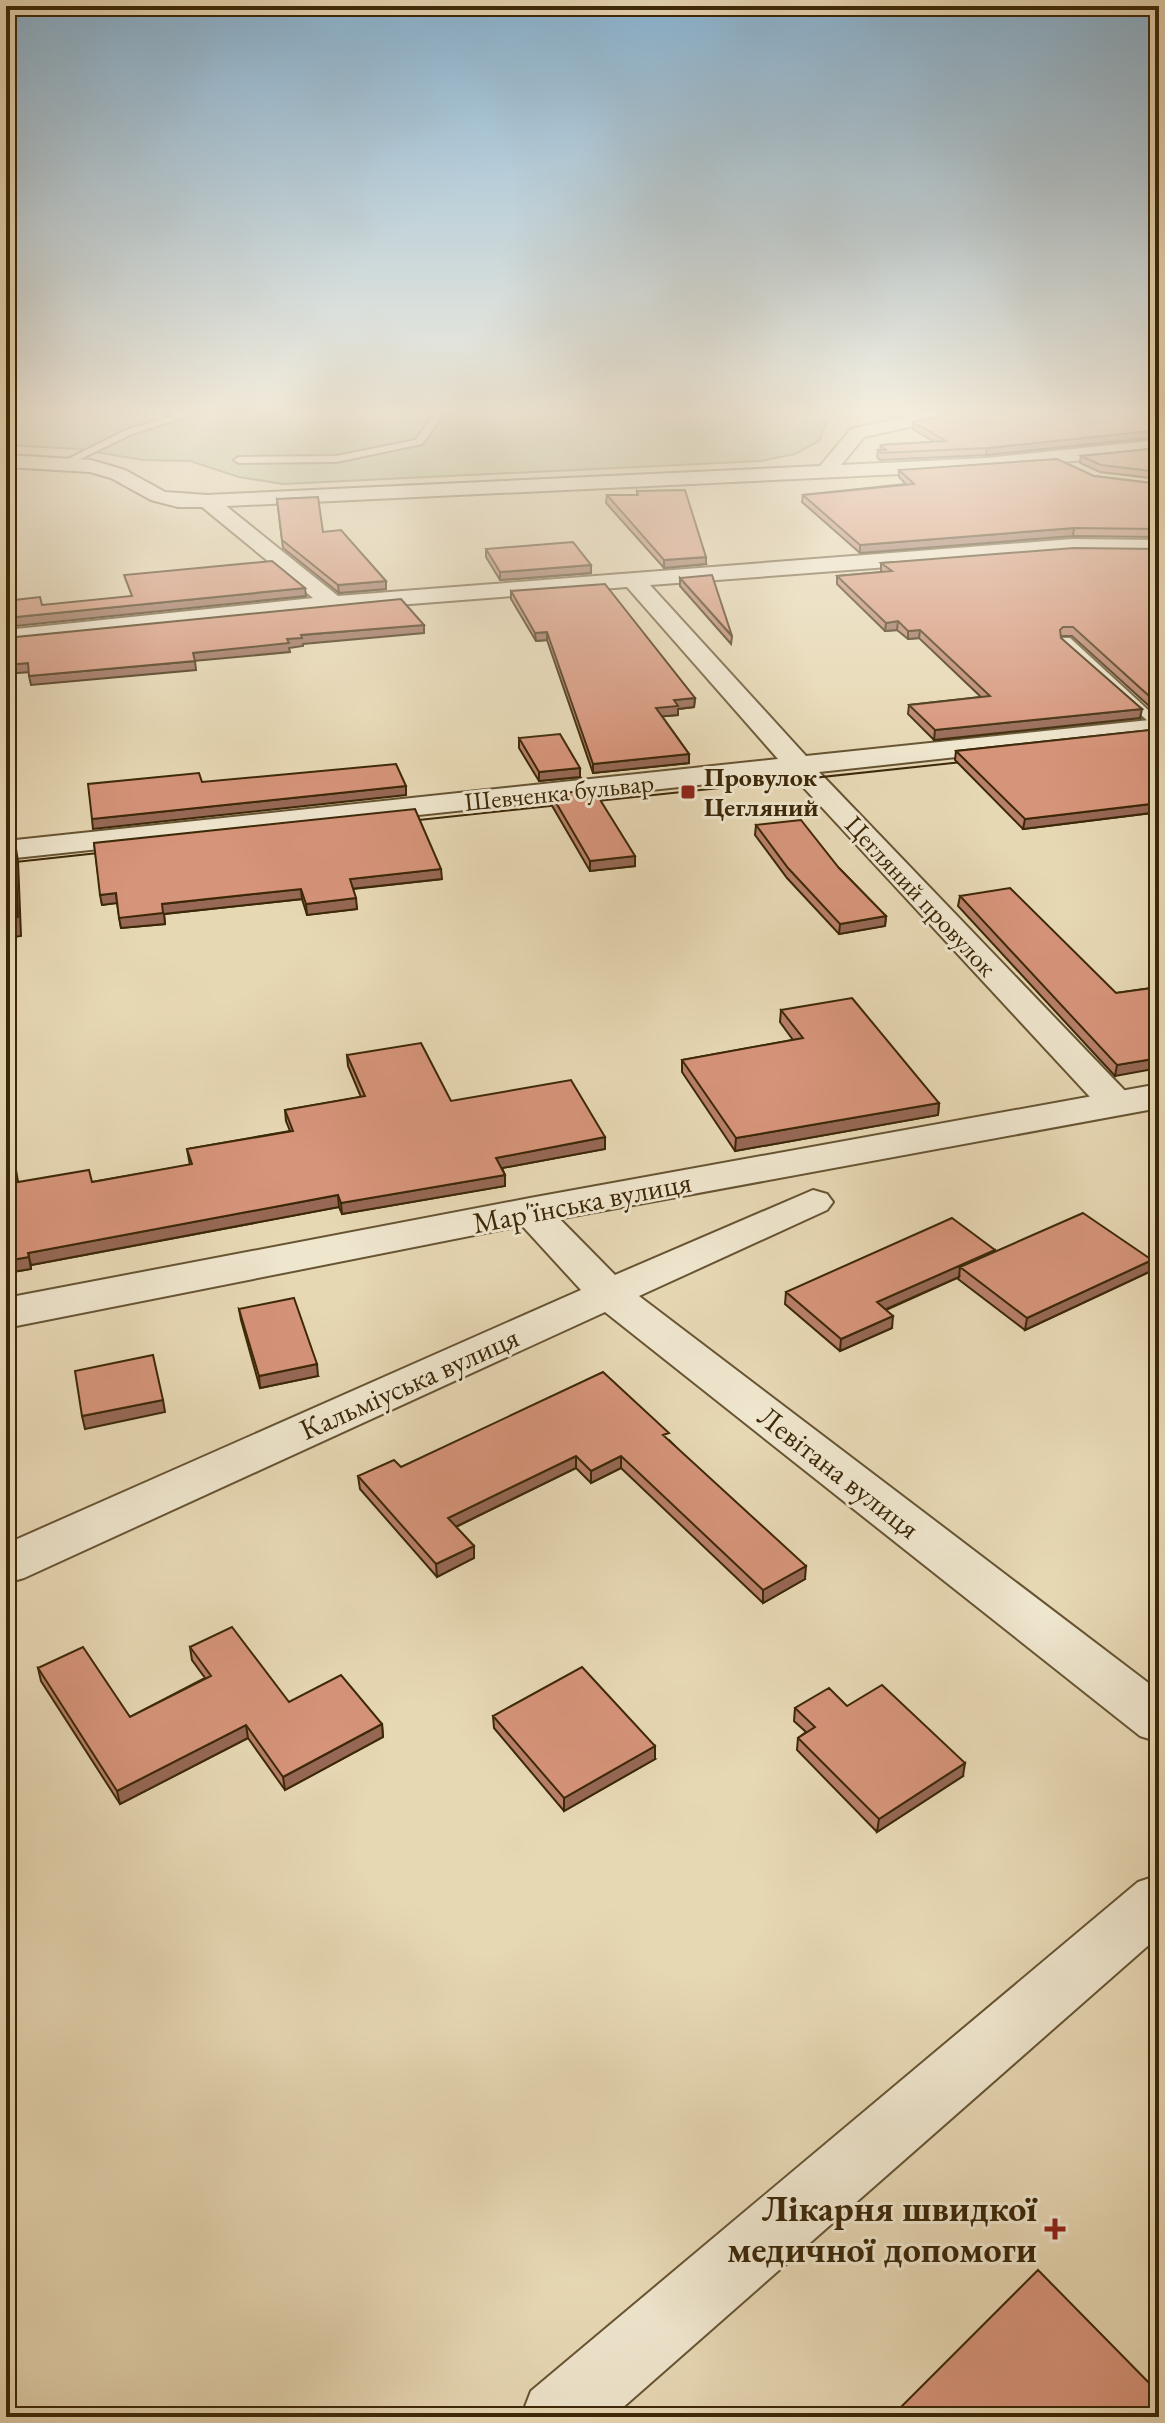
<svg xmlns="http://www.w3.org/2000/svg" width="1165" height="2423" font-family="'EB Garamond',serif">
<style>
.green{fill:#b4bf8e;stroke:#78744b;stroke-width:2}
.lines{fill:none;stroke-linecap:round;stroke-linejoin:round}
.service-casing{stroke:#675433;stroke-width:4}
.minor-casing{stroke:#675433;stroke-width:4}
.tertiary-casing{stroke:#675433;stroke-width:4}
.service{fill:#efe6ce;fill-rule:evenodd}
.minor{fill:#efe6ce;fill-rule:evenodd}
.tertiary{fill:#efe6ce;fill-rule:evenodd}
.tram{stroke:#3c2808;stroke-width:2}
.wall{fill:#b87f69;stroke:#3c2808;stroke-width:2}
.shaded-wall{fill:#966855;stroke:#3c2808;stroke-width:2}
.building{fill:#d6947a;stroke:#3c2808;stroke-width:2}
.poi-dot{fill:#8f2418;stroke:#efe6ce;stroke-width:3}
.labels{text-anchor:middle;dominant-baseline:central;stroke-width:6;stroke-linejoin:round;paint-order:stroke}
.far-poi-label{font-size:26px;font-weight:bold;fill:#3c2808;stroke:#efe6ce;text-anchor:start}
.far-street-label{font-size:26px;fill:#3c2808;stroke:#efe6ce}
.street-label{font-size:30px;fill:#3c2808;stroke:#efe6ce}
.near-poi-label{font-size:36px;font-weight:bold;fill:#3c2808;stroke:#efe6ce;text-anchor:end}
</style>
<rect width="100%" height="100%" fill="#e7d8b4"/>
<filter id="stains"><feTurbulence type="fractalNoise" baseFrequency=".0025" numOctaves="4"/><feColorMatrix values="0 0 0 0 .2 0 0 0 0 .09 0 0 0 0 .02 0 0 0 .5 -.17"/></filter>
<radialGradient id="worn" r=".72"><stop offset=".6" stop-color="#630" stop-opacity="0"/><stop offset="1" stop-color="#630" stop-opacity=".3"/></radialGradient>
<path class="green" d="M6,412H820L826,424L819,441L795,454L761,461L283,484L239,477L190,461L143,460L77,449L6,445Z"/>
<g class="lines">
<defs>
<path id="service" d="M186,412H200L132,434L68,465L60,463L126,430Z
M418,412H433L443,416L422,444L336,462L239,463L234,460L239,457L336,456L416,440L432,417Z
M1062,638H1070L1159,720V731L1062,644Z"/>
<path id="minor" d="M928,412H962L959,416L864,437L841,465L986,458L1159,440V452L986,470L226,506L338,596L1073,539L1159,540V554L1073,553L650,585L806,756L1159,719V735L819,772L1129,1095L1135,1103L1129,1111L1116,1114L1103,1111L792,775L6,859V841L778,759L627,587L333,610L6,644V630L313,598L202,507H178L151,500L111,478L90,472L6,467V455L91,460L125,470L165,492L207,495L820,466L851,429Z
M813,1190L827,1194L833,1202L827,1210L639,1296L1159,1691V1742L1140,1736L605,1312L24,1578L6,1583V1544L581,1290L516,1219L510,1211L516,1203L530,1199L544,1203L615,1275Z
M1159,1875V1936L612,2417H521L531,2391L1138,1882Z"/>
<path id="tertiary" d="M1159,1084V1108L530,1224L6,1328V1298L530,1198Z"/>
</defs>
<use href="#service" class="service-casing"/>
<use href="#minor" class="minor-casing"/>
<use href="#tertiary" class="tertiary-casing"/>
<use href="#service" class="service"/>
<use href="#minor" class="minor"/>
<use href="#tertiary" class="tertiary"/>
<path class="tram" d="M400,822L981,760
M6,863L117,851"/>
</g>
<path class="wall" d="M882,412H915L891,417Z
M1159,412V437L986,455L880,460L877,457L878,450H880L881,445L934,442L913,429V422Z
M1159,448V479L1100,472L1080,463L1081,456Z
M899,470L1094,476L1159,484V537L1073,536L860,553L802,502L803,495L906,484L899,477Z
M637,491L706,564L664,568L606,503L607,495H637Z
M277,499L386,581V589L339,593L283,548Z
M486,549L591,565V573L500,580L486,557Z
M1159,549V715L1072,636H1061V638L1140,718L934,740L908,714L909,705L981,697L919,638L908,639L897,630L885,631L837,584V576L883,572L881,571V563Z
M680,578L732,636L731,644L680,586Z
M511,591L695,698L694,707L678,709V715L662,716L689,754V763L593,773L547,640L536,641L511,599Z
M1159,729V812L1023,829L955,760L956,751Z
M519,738L580,777L539,781L519,748Z
M551,794L635,856V866L590,871L551,804Z
M756,825L839,868L886,916L885,926L839,934L787,878L755,835Z
M94,843L442,879L353,889L357,909L307,915L302,899L164,914L165,924L121,928L117,903L102,905Z
M960,896L1116,993L1159,987L1115,1076L958,906Z
M781,1010L939,1103L938,1115L735,1151L682,1072V1060L793,1040L780,1022Z
M347,1055L451,1101L605,1137V1149L502,1168L505,1175V1186L342,1214L339,1207L31,1265V1269L6,1273V1172L18,1182H92L190,1165L187,1149L290,1131L286,1121L285,1110L361,1097L348,1066Z
M995,1250V1252L1149,1272L1025,1330L958,1279L959,1277L886,1310L892,1328L840,1351L785,1304L786,1292Z
M239,1309L318,1376L260,1388L241,1320Z
M669,1440L805,1579L763,1603L621,1468L591,1483L576,1468L456,1527L474,1546V1558L437,1577L360,1489L358,1476L401,1467Z
M190,1647L289,1702L382,1724L383,1737L285,1790L248,1738L120,1804L41,1681L38,1668L130,1717L205,1678L192,1660Z
M847,1706L963,1776L877,1832L797,1750L798,1738L806,1732L794,1721L795,1708Z
M493,1716L655,1759L564,1811L494,1728Z"/>
<path class="shaded-wall" d="M892,412H915L891,417Z
M1159,430V437L986,455L987,448Z
M1074,528L1073,536L860,553V545Z
M706,557V564L664,568V560Z
M591,565V573L500,580V572Z
M386,581V589L339,593L338,585Z
M305,588L306,596L6,627V618Z
M898,621L897,630L885,631L886,623Z
M424,625V633L303,644V646L289,648L290,652L194,661L193,653L301,635Z
M920,630L919,638L908,639V631Z
M547,632V640L536,641L535,633Z
M195,661L196,670L31,685L29,676Z
M28,663L30,672L6,674V665Z
M695,698L694,707L678,709V715L656,717V708L674,700Z
M1142,709L1140,718L934,740L935,730Z
M689,754V763L593,773V764Z
M580,768V777L539,781V772Z
M11,782L14,799L16,837L6,839V820Z
M406,786V795L93,829L92,819Z
M1159,803V812L1023,829L1025,819Z
M15,843L18,861L21,936L6,938V919Z
M635,856V866L590,871V861Z
M441,869L442,879L350,889V879Z
M301,889L302,899L164,914L165,924L121,928L119,918L162,904Z
M116,893L117,903L102,905L100,895Z
M356,898L357,909L307,915L306,904Z
M886,916L885,926L839,934L840,924Z
M1159,1058V1068L1115,1076L1117,1065Z
M939,1103L938,1115L735,1151L736,1138Z
M605,1137V1149L497,1169L496,1158Z
M505,1175V1186L342,1214L341,1203Z
M338,1195L339,1207L31,1265L28,1253Z
M995,1250L994,1262L960,1267L959,1277L875,1314L877,1302Z
M29,1257L31,1269L6,1273V1261Z
M1152,1260L1149,1272L1025,1330L1027,1318Z
M893,1316L892,1328L840,1351L841,1339Z
M317,1364L318,1376L260,1388L259,1376Z
M163,1400L165,1412L85,1429L82,1416Z
M576,1456V1468L449,1530L448,1518Z
M621,1456V1468L591,1483V1471Z
M474,1546V1558L437,1577L436,1564Z
M806,1566L805,1579L763,1603V1590Z
M382,1724L383,1737L285,1790L283,1777Z
M246,1725L248,1738L120,1804L117,1791Z
M655,1746V1759L564,1811V1798Z
M965,1763L963,1776L877,1832L879,1819Z"/>
<path class="building" d="M960,412H1159V430L987,448L881,453L878,450H886L881,445L946,441L913,422Z
M1159,448V472L1101,465L1081,456Z
M1057,459L1094,476L1159,484V529L1074,528L860,545L803,495L914,484L899,470Z
M685,490L706,557L664,560L607,495H638L637,491Z
M318,497L323,532L341,530L386,581L338,585L282,540L277,499Z
M573,542L591,565L500,572L486,549Z
M1074,548L1159,549V705L1073,627H1063L1060,630L1061,638L1142,709L935,730L909,705L990,696L920,630L908,631L898,621L886,623L837,576L892,571L881,563Z
M272,561L305,588L6,618V601L40,597L42,605L132,596L124,575Z
M712,575L732,636L680,578Z
M605,584L695,698L674,700L678,706L656,708L689,754L593,764L547,632L535,633L511,591Z
M401,599L424,625L301,635L302,638L287,639L289,643L193,653L195,661L29,676L28,663L6,665V638Z
M1159,729V803L1025,819L956,751Z
M560,734L580,768L539,772L519,738Z
M396,764L406,786L92,819L88,784L199,773L202,782Z
M6,782H11L13,819L6,820Z
M594,790L635,856L590,861L551,794Z
M415,809L441,869L350,879L356,898L306,904L301,889L162,904L163,913L119,918L116,893L100,895L94,843Z
M801,820L839,868L886,916L840,924L788,868L756,825Z
M6,843H15L18,917L6,919Z
M1010,888L1116,993L1159,987V1058L1117,1065L960,896Z
M852,998L939,1103L736,1138L682,1060L803,1038L781,1010Z
M421,1043L451,1101L571,1080L605,1137L496,1158L505,1175L341,1203L338,1195L28,1253L29,1257L6,1261V1172L16,1170L18,1182L89,1170L92,1182L192,1164L187,1149L293,1131L285,1110L365,1096L347,1055Z
M1083,1213L1152,1260L1027,1318L960,1267Z
M952,1218L995,1250L877,1302L893,1316L841,1339L786,1292Z
M294,1298L317,1364L259,1376L239,1309Z
M153,1355L163,1400L82,1416L75,1371Z
M603,1372L669,1433L663,1435L806,1566L763,1590L621,1456L591,1471L576,1456L448,1518L474,1546L436,1564L358,1476L394,1460L401,1467Z
M232,1627L289,1702L341,1675L382,1724L283,1777L246,1725L117,1791L38,1668L83,1647L130,1717L211,1676L190,1647Z
M582,1667L655,1746L564,1798L493,1716Z
M882,1685L965,1763L879,1819L798,1738L815,1727L795,1708L829,1688L847,1706Z
M1038,2270L1159,2393V2417H891Z"/>
<linearGradient id="sky" x2="0" y2="1"><stop stop-color="#89b5d5"/><stop offset="0.55" stop-color="#f4eddd"/><stop offset="1" stop-color="#f4eddd" stop-opacity="0"/></linearGradient>
<rect width="1165" height="751" fill="url(#sky)"/>
<g class="poi-dot">
<rect x="680" y="784" width="16" height="16" rx="4"/>
<path d="M1051 2217h8v8h8v8h-8v8h-8v-8h-8v-8h8z"/>
</g>
<g class="labels">
<g class="far-poi-label">
<text x="704" y="777">Провулок<tspan x="704" dy="30">Цегляний</tspan></text>
</g>
<g class="far-street-label">
<text transform="translate(559 792) rotate(-6)">Шевченка бульвар</text>
<text transform="translate(921 896) rotate(47)">Цегляний провулок</text>
</g>
<g class="street-label">
<text transform="translate(582 1202) rotate(-11)">Мар'їнська вулиця</text>
<text transform="translate(409 1383) rotate(-24)">Кальміуська вулиця</text>
<text transform="translate(839 1472) rotate(38)">Левітана вулиця</text>
</g>
<g class="near-poi-label">
<text x="1037" y="2208">Лікарня швидкої<tspan x="1037" dy="41">медичної допомоги</tspan></text>
</g>
</g>
<rect width="1165" height="2423" fill="none" stroke="#e7d8b4" stroke-width="32"/>
<rect x="8" y="8" width="1149" height="2407" fill="none" stroke="#3c2808" stroke-width="4"/>
<rect x="16" y="16" width="1133" height="2391" fill="none" stroke="#3c2808" stroke-width="2"/>
<rect width="100%" height="100%" filter="url(#stains)"/>
<rect width="100%" height="100%" fill="url(#worn)"/>
</svg>
